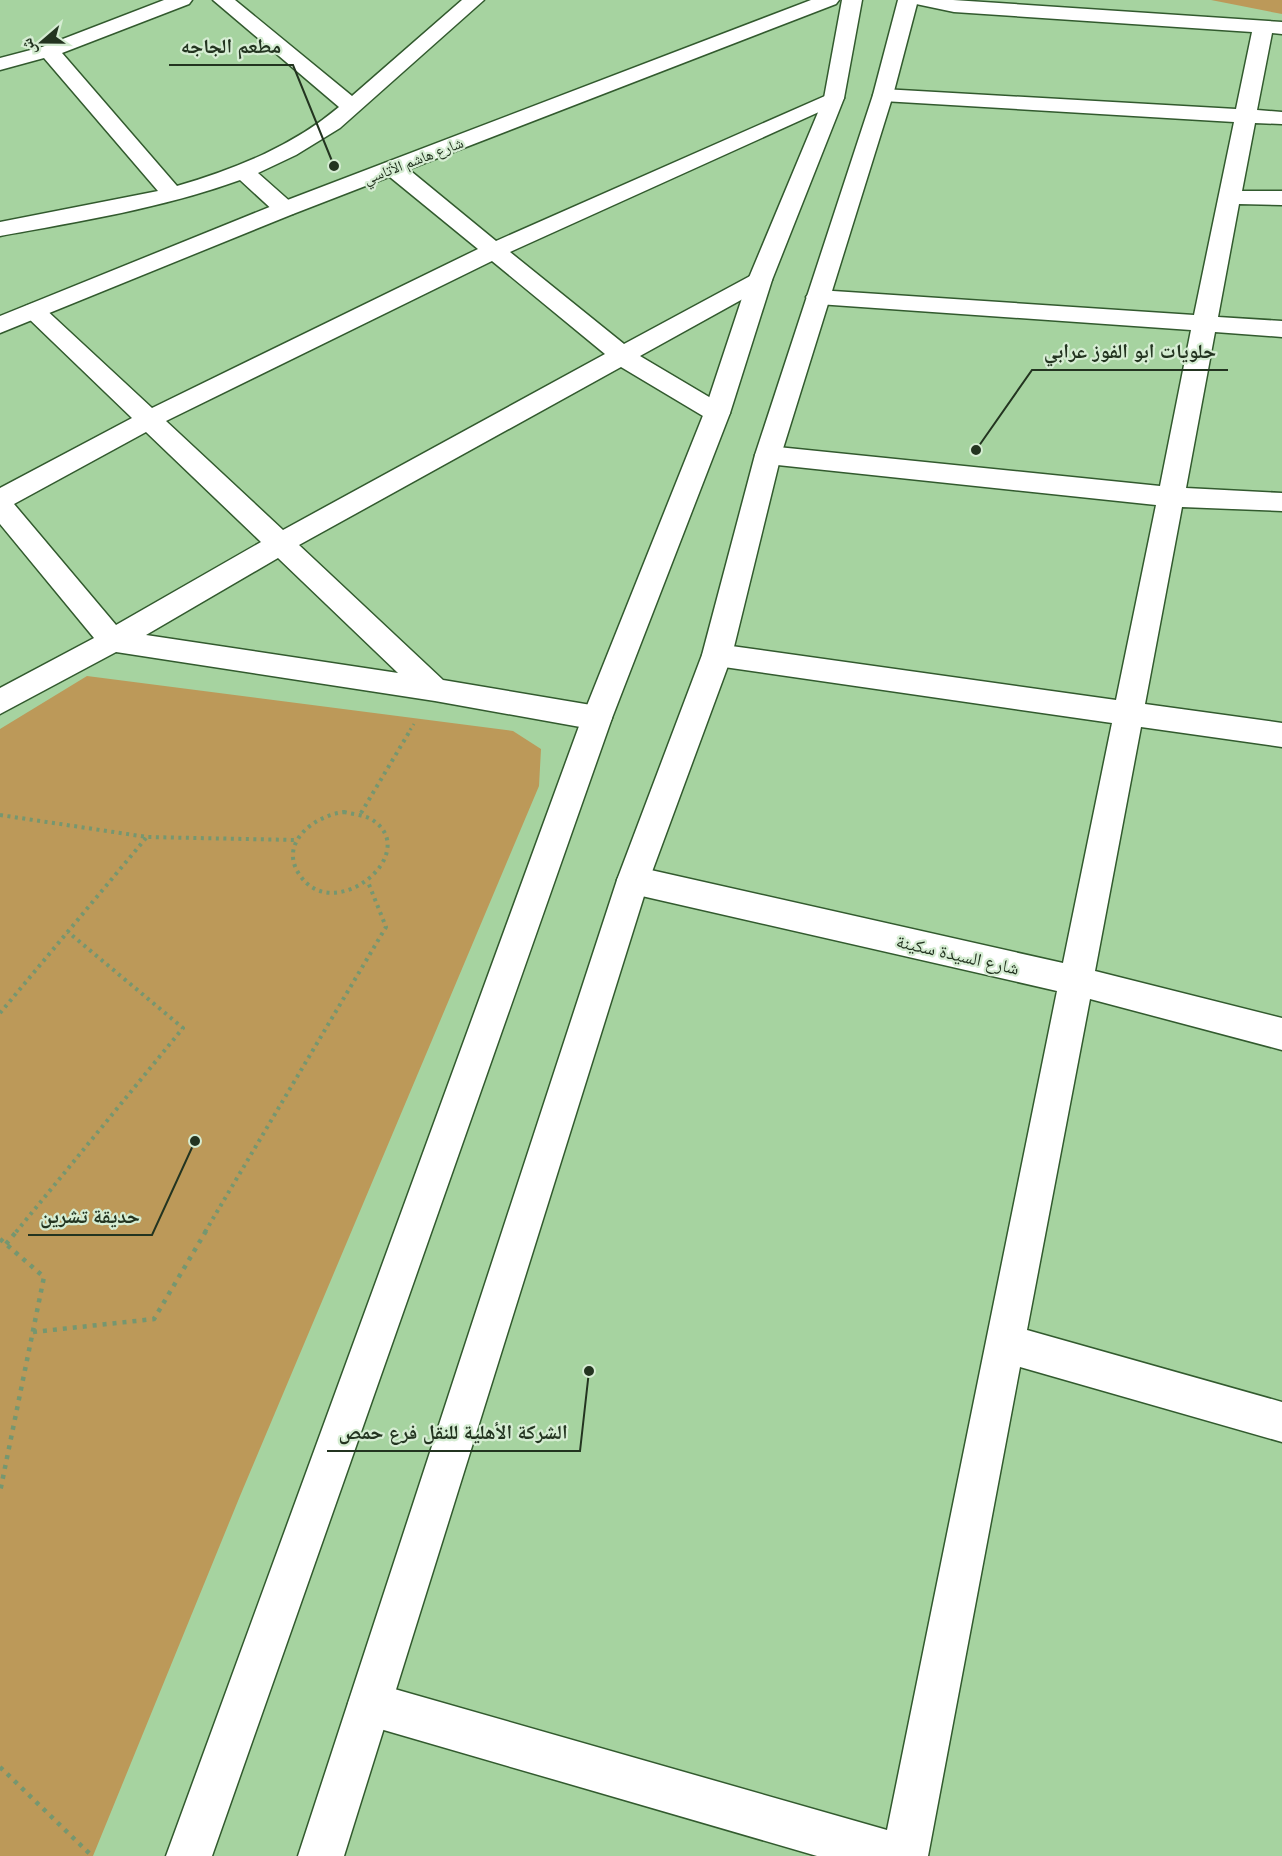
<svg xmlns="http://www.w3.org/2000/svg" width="1282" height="1856" font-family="'PT Serif','Noto Naskh Arabic',serif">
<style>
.green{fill:#bc9959}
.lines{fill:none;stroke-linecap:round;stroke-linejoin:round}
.street-casing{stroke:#325a2e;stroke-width:3}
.secondary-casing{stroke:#325a2e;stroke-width:3}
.highway-casing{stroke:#325a2e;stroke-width:3}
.path-far2{stroke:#759770;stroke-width:3;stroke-dasharray:2 4;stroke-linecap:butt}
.path-far1{stroke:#759770;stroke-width:4;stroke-dasharray:3 4.5;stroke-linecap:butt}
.path{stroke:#759770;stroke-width:4.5;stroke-dasharray:4 6;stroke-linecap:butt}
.street{fill:#fff;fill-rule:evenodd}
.secondary{fill:#fff;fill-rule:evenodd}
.highway{fill:#fff;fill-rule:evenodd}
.labels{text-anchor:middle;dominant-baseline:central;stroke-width:4.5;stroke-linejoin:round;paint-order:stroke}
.far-street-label{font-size:15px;fill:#233420;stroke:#d6edd3}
.street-label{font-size:18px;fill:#233420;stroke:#d6edd3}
.leader{fill:none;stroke:#233420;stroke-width:2}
.callout-dot{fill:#233420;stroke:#d6edd3;stroke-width:2}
.callout-label{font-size:20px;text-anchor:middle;font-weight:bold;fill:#233420;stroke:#d6edd3;stroke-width:4.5;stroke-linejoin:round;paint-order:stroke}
</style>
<rect width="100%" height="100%" fill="#a6d3a0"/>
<path class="green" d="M1211,0H1282V14Z
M87,676L513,731L541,749L539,786L240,1496L93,1856H0V729Z"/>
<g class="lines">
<defs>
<path id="street" d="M164,0H192L189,4L62,53L177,186C235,169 293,146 339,107L213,0H235L352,96L462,0H484L340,128L296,155L258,173L293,204L296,209L293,214H277L240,180C163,208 81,221 0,236V222L158,191L44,58L0,70V58L42,47Z
M913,0H953L1282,22V34L1272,33L1257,110L1282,112V124L1255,123L1242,191H1282V205L1239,204L1218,317L1282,321V337L1215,332L1186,488L1282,493V511L1182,507L1145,704L1282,723V747L1141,727L1095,971L1282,1018V1050L1090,999L1027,1330L1282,1402V1442L1020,1367L928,1856H817L370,1726L354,1720L348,1704L354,1688L370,1682L887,1830L1057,991L633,894L622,890L617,880L622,870L633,866L1063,963L1112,723L717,666L707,663L702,655L707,647L717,644L1116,700L1156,505L768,464L759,461L755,455L759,449L768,446L1160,486L1191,330L818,304L810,302L806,297L810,292L818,290L1194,315L1234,122L883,101L876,99L873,95L876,91L883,89L1236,109L1252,32L954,12L916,4Z
M834,92L841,94L844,98L841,102L510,252L624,344L752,275L760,273L768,275L772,280L768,285L640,356L726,407L730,413L726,419L717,422L708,419L621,367L299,545L443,680L597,706L608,710L612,718L608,726L597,730L435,701L116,652L0,714V688L94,638L0,524V488L132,418L26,316L22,311L26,306L34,303L42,306L152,408L478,249L385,173L382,168L385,163H401L496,241ZM492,261L605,354L283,530L166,421ZM146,432L261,542L116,625L14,504ZM278,558L398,673L146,635Z"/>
<path id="secondary" d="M811,0H839L836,4L293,214L0,333V316L277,204Z"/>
<path id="highway" d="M842,0H862L844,98L772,280L730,413L612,718L212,1856H166L582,718L704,413L748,280L824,98Z
M898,0H918L893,95L781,455L732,655L649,880L344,1856H298L617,880L702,655L755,455L873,95Z"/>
</defs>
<use href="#street" class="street-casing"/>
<use href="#secondary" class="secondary-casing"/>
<use href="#highway" class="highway-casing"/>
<path class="path-far2" d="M410,730L414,724"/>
<path class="path-far1" d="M344,812C352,814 363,815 371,819C425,852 333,928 299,874C278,842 316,815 344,812Z
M361,813L411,729
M0,815L147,837L296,840
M0,1013L146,838
M16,1232L183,1028L68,932
M205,1232L386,927L368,882"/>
<path class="path" d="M0,1239L44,1277L0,1492
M6,1244L17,1231
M33,1332L154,1319L206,1231
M0,1767L92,1856"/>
<use href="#street" class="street"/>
<use href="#secondary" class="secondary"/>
<use href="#highway" class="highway"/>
</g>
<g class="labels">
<g class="far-street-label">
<text transform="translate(413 160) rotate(-21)">شارع هاشم الأتاسي</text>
</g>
<g class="street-label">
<text transform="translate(958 954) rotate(13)">شارع السيدة سكينة</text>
</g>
</g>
<path class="leader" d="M334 166L293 65H169M976 450L1032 370H1228M195 1141L152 1235H28M589 1371L580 1451H327"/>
<g class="callout-dot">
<circle cx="334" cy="166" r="6"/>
<circle cx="976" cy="450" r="6"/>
<circle cx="195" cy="1141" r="6"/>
<circle cx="589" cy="1371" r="6"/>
</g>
<g class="callout-label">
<text x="231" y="53">مطعم الجاجه</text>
<text x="1130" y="358">حلويات ابو الفوز عرابي</text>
<text x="90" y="1223">حديقة تشرين</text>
<text x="453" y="1439">الشركة الأهلية للنقل فرع حمص</text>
</g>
<g transform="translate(42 42) rotate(250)" stroke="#d6edd3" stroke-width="4.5" paint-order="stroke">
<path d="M0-4.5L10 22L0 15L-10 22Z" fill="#233420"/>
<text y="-9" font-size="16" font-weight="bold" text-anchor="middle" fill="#233420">ش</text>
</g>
</svg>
